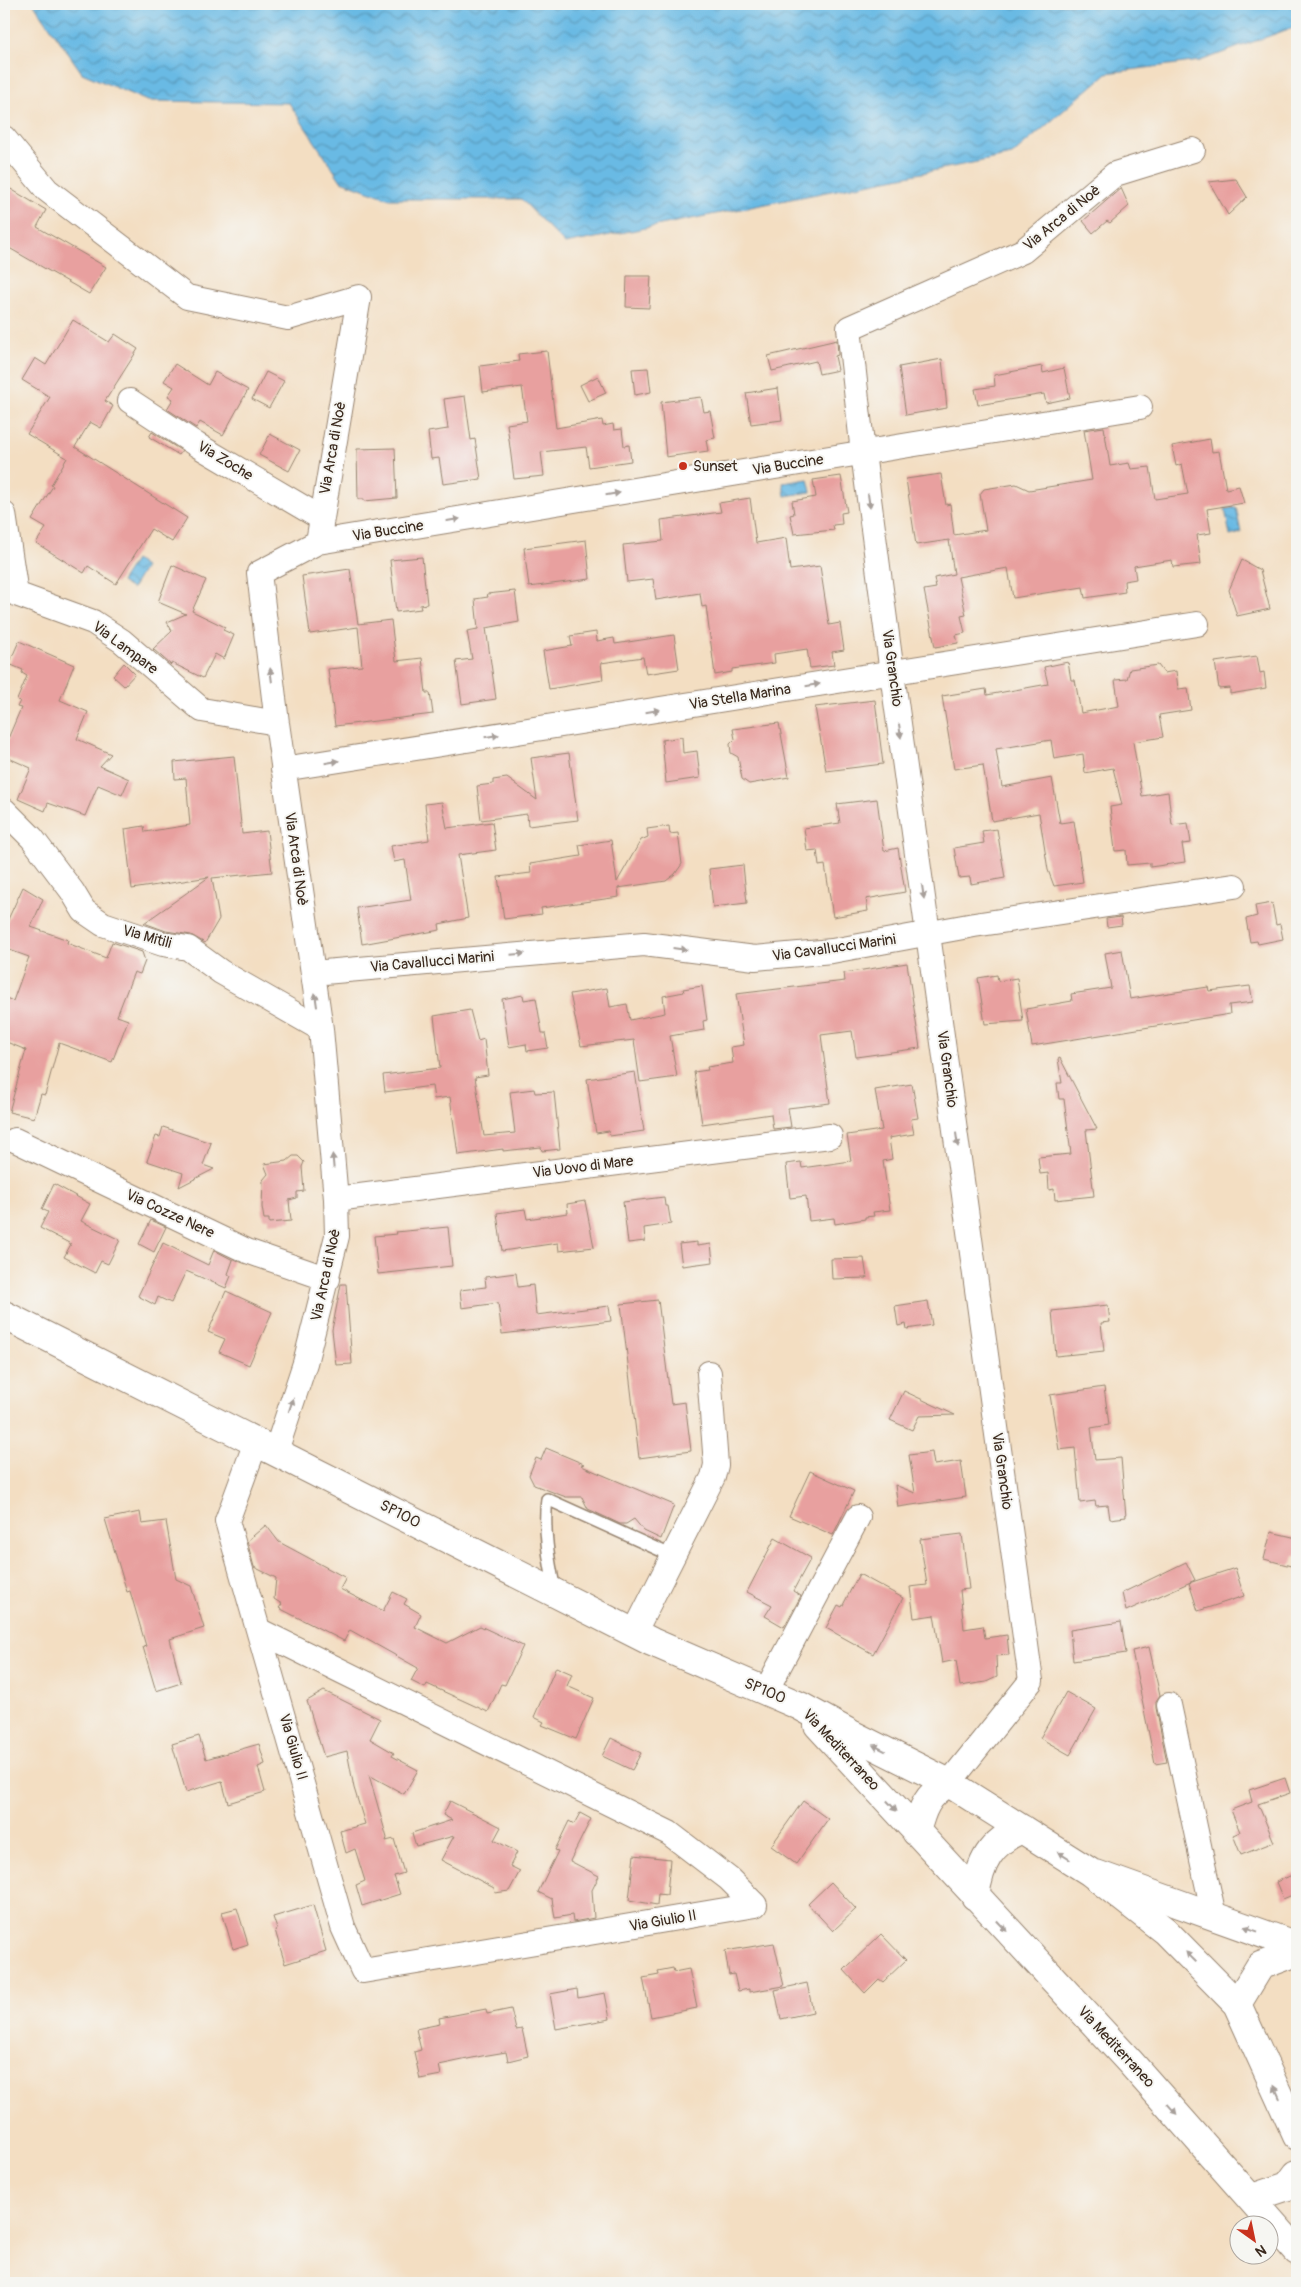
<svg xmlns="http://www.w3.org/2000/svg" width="1301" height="2287" font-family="Pangolin,sans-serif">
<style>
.water{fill:url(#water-waves);stroke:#527281}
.building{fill:#e8a09f}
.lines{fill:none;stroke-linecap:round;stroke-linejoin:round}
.service-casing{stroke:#978470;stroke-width:14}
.minor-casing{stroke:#978470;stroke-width:26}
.tertiary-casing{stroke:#978470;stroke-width:30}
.secondary-casing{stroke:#978470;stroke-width:30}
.service{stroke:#fff;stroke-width:11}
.minor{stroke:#fff;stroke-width:24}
.tertiary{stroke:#fff;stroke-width:28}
.secondary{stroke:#fff;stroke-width:28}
.oneway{fill:#a79f9a}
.poi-dot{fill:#c8321e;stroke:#f6f6f2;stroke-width:2}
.labels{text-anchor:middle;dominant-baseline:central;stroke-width:4;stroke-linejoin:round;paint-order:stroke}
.street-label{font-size:15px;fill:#3b2a1e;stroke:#f6f6f2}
.poi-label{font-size:15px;fill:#3b2a1e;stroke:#f6f6f2;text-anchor:start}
</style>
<defs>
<pattern id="water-waves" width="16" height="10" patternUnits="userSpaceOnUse" patternTransform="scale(1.25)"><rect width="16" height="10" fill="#69bae4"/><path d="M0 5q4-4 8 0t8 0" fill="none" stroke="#5897b8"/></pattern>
</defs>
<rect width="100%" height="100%" fill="#f6f6f2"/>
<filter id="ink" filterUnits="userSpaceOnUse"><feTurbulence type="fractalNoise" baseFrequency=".02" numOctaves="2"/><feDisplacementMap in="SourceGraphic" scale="10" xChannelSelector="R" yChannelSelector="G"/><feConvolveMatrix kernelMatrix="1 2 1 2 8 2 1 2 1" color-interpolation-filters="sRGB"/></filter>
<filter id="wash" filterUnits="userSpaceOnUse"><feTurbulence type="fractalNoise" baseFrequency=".0096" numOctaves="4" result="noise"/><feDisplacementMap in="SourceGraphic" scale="20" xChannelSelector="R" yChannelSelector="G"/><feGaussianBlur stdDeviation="1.12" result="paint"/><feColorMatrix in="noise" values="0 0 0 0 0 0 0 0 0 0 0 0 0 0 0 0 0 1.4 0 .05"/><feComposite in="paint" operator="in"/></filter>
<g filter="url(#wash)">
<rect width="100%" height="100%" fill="#f3dec2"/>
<path class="water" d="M34,4H1297V26L1200,61L1107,73L1012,155L565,244L521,199H390L341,181L289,103L147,101L82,73Z
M808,479L811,492L785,496L783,483Z
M1236,507L1241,533L1230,536L1225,509Z
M135,560L145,567L132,589L121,582Z"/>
<g id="blocks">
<path class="building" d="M1236,179L1247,197L1228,215L1209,182Z
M4,185L46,210L37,227L106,267L89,294L4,245Z
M1121,188L1129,206L1110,223L1107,221L1093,233L1083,221Z
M627,276H651L649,308L626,307Z
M73,320L109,342L115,334L138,349L105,401L113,406L101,428L90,422L75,447L187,518L172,542L151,529L116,584L88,566L84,573L36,543L46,528L32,520L53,486L51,485L67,458L27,434L50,397L22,380L35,358L46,365Z
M837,340L838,355L835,356L838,370L819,374L816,361L772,371L768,356Z
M547,351L556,428L602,420L603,426L613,424L614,430L622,429L624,446L629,445L631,461L589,467L586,447L541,452L544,476L514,479L507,424L527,421L522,387L483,392L480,366L519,361L518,354Z
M942,359L947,408L906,415L899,367Z
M175,364L208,385L215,372L248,390L223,435L200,422L196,428L167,409L173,399L168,396L174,387L164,381Z
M1042,366L1043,373L1064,368L1070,398L1046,403L1044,394L978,405L975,389L995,386L994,375Z
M648,368L651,392L635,395L632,369Z
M266,372L284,381L269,408L252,399Z
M598,376L606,393L588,401L580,385Z
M778,388L782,420L751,424L746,393Z
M465,396L471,440L475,439L481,479L443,484L439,458L431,459L428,432L448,429L444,399Z
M701,397L704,412L710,411L715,438L706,440L708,451L666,457L661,402Z
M1104,427L1110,466L1129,463L1131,469L1150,467L1155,499L1188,494L1182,464L1176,466L1172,446L1210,439L1212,452L1219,451L1226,489L1239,486L1244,503L1207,509L1211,533L1197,535L1201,564L1173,567L1172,560L1134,566L1136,579L1124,581L1125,592L1085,598L1083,587L1013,598L1008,568L958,577L966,615L961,616L965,633L956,635L958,643L935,647L924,590L936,588L934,578L954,574L949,540L916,545L906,479L941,474L946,505L950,504L954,535L986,530L980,494L984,489L1016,484L1029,490L1092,480L1084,430Z
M152,432L182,451L179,455L149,437Z
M270,434L300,450L289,471L259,455Z
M395,448L397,498L364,501V499H358L357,449Z
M841,476L847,512L841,513L842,524L833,525L834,530L794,534L790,515L794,514L792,501L816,497L813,480Z
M750,498L756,543L786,538L790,570L820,566L829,625L840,623L844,650L832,652L834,665L810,668L807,649L774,654L775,663L732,669V672L715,675L706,606L702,607L700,593L656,600L653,579L627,582L623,545L663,541L661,520L721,512L719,503Z
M586,540L590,579L529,587L524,548Z
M422,557L427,604L420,605L421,609L396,612L390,560Z
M1242,560L1260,570L1270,609L1237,616L1229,590Z
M172,565L206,580L192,611L225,627L223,630L234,635L224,659L215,654L203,678L172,663L171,665L153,649L172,631L167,622L186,614L158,602Z
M350,569L358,624L391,620L396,661L422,658L426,693H430L433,714L335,726L328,669L362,666L358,627L310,634L302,576Z
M515,591L519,622L486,628L496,699L462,704L456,661L472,659L467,631L478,629L475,599L488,597L487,594Z
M596,632L597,641L614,638L615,644L674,635L679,669L646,674L643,657L601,663L603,680L549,689L543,651L572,646L570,636Z
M19,641L74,665L60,700L88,712L77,739L111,754L100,766L129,779L122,795L98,785L85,816L48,803L45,811L18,799L31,768L4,756V748L21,708L17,707L20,701L17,700L27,676L22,673L23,670L9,664Z
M1257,656L1260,673L1264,672L1266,688L1230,694V688L1219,689L1215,662Z
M1068,662L1071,680H1075L1081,713L1119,706L1115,680L1127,679L1130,669L1158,665L1164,673L1176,671L1178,689L1188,688L1191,710L1159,715L1163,737L1133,742L1142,796L1168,792L1172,825L1188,823L1191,843L1182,844L1185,862L1150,867V863L1127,865L1126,850L1115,851L1110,807L1122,805L1113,768L1085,773L1083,754L1054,759L1051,740L996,749L1002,787L1052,778L1060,823L1074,821L1083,882L1054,886L1048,870L1039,813L992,821L983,765L954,769L942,696L986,689L987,695L1048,684L1044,667Z
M124,663L135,674L124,686L113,676Z
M875,700L883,764L826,771L815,707Z
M779,723L789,777L749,784L742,779L738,757L731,753L730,744L735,739L733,729Z
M682,737L683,753L697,751L700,778L666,783L662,740Z
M569,753L578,820L528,826L527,814L481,820L477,786L493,784V780L507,778L537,800L531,758Z
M234,756L242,834L267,831L272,872L212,878L219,919L205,943L191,935L166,931L144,923L209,877L132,889L125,829L144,826L145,832L190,825L186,778L175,779L174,762Z
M877,799L884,851L898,848L905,892L866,899L868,911L833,917L825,865L819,866L817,850L807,851L804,828L840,823L837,804Z
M442,802L447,828L492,822L496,850L458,855L468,918L439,924L440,930L362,944L357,908L411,900L405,860L394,862L391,846L429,840L425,804Z
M669,826L670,834L678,833L682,864L675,874L666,881L618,888L619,897L541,908L542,914L504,919L498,877L531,873L530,864L581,856L579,845L611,840L617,882L641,840L648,837L647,829Z
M997,829L1005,878L971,884L970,877L959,878L954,848L984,843L982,831Z
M743,865L747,903L713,907L709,869Z
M23,887L43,899L31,927L68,940L67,943L106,958L112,942L142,952L145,961L140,974L134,972L117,1016L128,1020L112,1062L59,1043L45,1095L41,1094L34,1118L9,1112L26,1050L4,1041V997L13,1001L29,957L4,948V928Z
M1272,903L1276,925L1280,924L1283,939L1258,944L1257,941L1250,942L1246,919L1257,916L1255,906Z
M1121,917L1122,925L1107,927L1106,919Z
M1122,950L1130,999L1208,987L1209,991L1250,986L1253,1002L1229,1005L1230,1014L1032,1046L1026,1009L1072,1001L1071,994L1111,988L1105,953Z
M907,963L920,1048L856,1057L852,1031L821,1035L830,1103L788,1108L791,1127L773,1129L771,1114L702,1124L694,1072L708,1070L707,1067L733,1063L731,1047L744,1045L736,994L845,981L844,973Z
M997,975L998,981L1017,978L1023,1021L985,1024L978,978Z
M702,986L707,1020L703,1021L704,1030L670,1036L677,1077L640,1082L634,1040L581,1046L570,994L607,988L610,1007L627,1004L630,1020L665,1013L663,996L684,992L683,989Z
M523,995L524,1000L536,998L542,1033H545L548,1048L527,1051L526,1044L509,1047L502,999Z
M470,1010L478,1041L484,1039L488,1075L475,1077L484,1136L515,1133L510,1092L534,1089L535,1093L554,1092L560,1149L542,1151L541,1147L503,1151V1149L458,1155L450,1097L434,1099L432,1086L385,1092L383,1075L440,1068L434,1016Z
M1060,1058L1097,1129L1086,1130L1094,1196L1055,1200L1054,1189L1049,1190L1048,1173L1040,1174L1038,1157L1071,1154L1064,1099H1059L1057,1083H1062L1058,1059Z
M635,1072L644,1131L610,1136L609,1131L596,1133L587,1079Z
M912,1084L918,1118L911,1119L914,1134L889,1138L892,1159L883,1161L890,1210L873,1212L874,1216L865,1217V1219L835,1224L834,1218L809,1221L806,1196L790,1198L786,1164L801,1162L802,1168L851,1161L847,1135L882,1130L875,1090Z
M163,1127L211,1143L203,1165L214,1169L179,1187L183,1173L147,1161L156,1136L160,1137Z
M293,1156H298L304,1162L302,1167L304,1191L297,1192V1198L289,1200L291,1221L269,1223V1219H264L262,1207L263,1180L268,1174L264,1164L287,1161Z
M54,1184L90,1204L81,1221L120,1240L108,1264L101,1261L95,1273L64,1257L71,1244L40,1228L48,1212L42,1209Z
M664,1197L665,1206H668L671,1224L644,1228L645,1241L628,1243L623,1202Z
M585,1201L594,1247L559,1251L558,1243L502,1251L497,1213L525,1209L527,1219L568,1213L567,1204Z
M151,1220L166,1227L154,1252L139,1244Z
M448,1227L452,1266L378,1274L374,1236L397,1234L396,1232Z
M697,1242V1246L711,1244L713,1262L682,1266L679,1244Z
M163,1243L208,1265L214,1250L233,1260L228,1274L231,1276L226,1288L186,1271L171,1303L158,1297L155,1305L138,1296Z
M864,1258L867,1278L832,1279L831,1259Z
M516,1273L518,1287L533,1285L536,1315L609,1306L611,1321L502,1334L498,1303L462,1308L460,1290L486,1287L485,1277Z
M341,1284H346L352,1364L336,1365L332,1330Z
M226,1291L272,1312L249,1365L219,1352L225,1339L208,1332Z
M658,1300L671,1404L685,1402L691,1451L639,1458L621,1304Z
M928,1301L932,1325L907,1329L906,1324L898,1326L895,1306Z
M1108,1305L1110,1322L1101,1323L1104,1351L1056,1356L1052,1311Z
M1104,1387L1109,1425L1091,1428L1095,1460L1121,1458L1126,1517L1110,1519L1108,1505L1096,1506L1095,1501L1080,1503L1075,1448L1059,1450L1050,1395Z
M904,1391L955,1415L919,1416L912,1430L890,1420Z
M546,1448L584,1464L581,1465L584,1467L674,1505L661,1539L644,1531L634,1519L626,1524H620L588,1509L582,1497H566L534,1485L529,1475L536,1458L541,1460Z
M932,1452L934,1465L961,1461L966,1497L898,1507L895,1485L915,1493L909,1455Z
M810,1471L854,1491L833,1535L789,1516Z
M140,1512L142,1524L166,1521L176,1579L191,1586L204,1628L170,1639L181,1683L156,1691L143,1647L146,1646L130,1591L127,1592L105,1519Z
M266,1525L279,1542L346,1578L340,1589L383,1611L393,1592L407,1599L404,1604L421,1614L415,1627L447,1643L480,1626L523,1646L505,1685L501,1684L488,1712L427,1684L425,1688L411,1681L418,1668L350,1630L344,1641L279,1608L282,1604L274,1599L276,1578L254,1567L247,1541Z
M1271,1532L1297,1538V1556H1294L1291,1566L1264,1559Z
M962,1534L969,1589L960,1590L964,1629L983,1626L985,1638L1007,1635L1009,1655L996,1656L997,1677L986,1682L960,1686L956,1660L942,1663L934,1615L914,1618L910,1587L927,1585L920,1539Z
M775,1538L811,1558L793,1591L801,1596L784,1627L765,1616L772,1605L747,1592Z
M1186,1562L1195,1580L1126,1611L1122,1593Z
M1235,1568L1244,1596L1198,1611L1189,1583Z
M859,1574L903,1598L873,1654L826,1628L838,1605L842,1607Z
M1121,1622L1126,1653L1073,1661L1070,1630Z
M1149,1647L1160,1695L1156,1701V1708L1167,1762L1155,1764L1132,1651Z
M556,1667L572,1674L567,1686L594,1698L576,1739L542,1725L544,1722L534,1717Z
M324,1691L380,1719L370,1739L394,1753L392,1756L418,1770L404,1794L369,1775L387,1838L386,1841L394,1839L404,1873L394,1876L400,1894L362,1906L356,1885L365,1881L355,1849L346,1853L340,1831L365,1824L354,1788L347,1751L324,1757L307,1701Z
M1066,1692L1096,1709L1070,1755L1040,1738Z
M199,1736L206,1759L259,1744L265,1764L258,1767L265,1792L228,1803L222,1781L186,1792L172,1744Z
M611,1738L641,1753L632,1770L602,1756Z
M1285,1778L1290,1793L1258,1804L1274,1842L1241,1855L1233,1835L1240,1832L1231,1810L1252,1802L1249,1790Z
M450,1801L501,1827L494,1840L517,1852L510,1866L520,1871L509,1891L495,1893L494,1888L441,1860L454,1836L416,1846L412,1833L452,1820L443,1815Z
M803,1801L828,1819L796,1864L771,1846Z
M580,1813L591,1819L570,1861L599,1876L592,1890L594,1918L573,1922L572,1915L555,1918L552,1899L538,1892L558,1851L555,1850L569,1821L574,1824Z
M634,1855L670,1859L667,1895L658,1894L657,1905L629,1900Z
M1297,1873V1893L1283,1899L1276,1882Z
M831,1882L856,1909L833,1931L808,1904Z
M313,1905L326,1951L285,1964L275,1930L277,1929L273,1917Z
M237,1908L248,1944L233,1949L222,1912Z
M881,1934L906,1960L883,1982L879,1979L865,1993L844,1970Z
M774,1943L784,1986L749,1992V1989L738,1991L734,1974L729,1975L725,1951Z
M673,1968L674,1972L689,1969L697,2008L651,2017L643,1978L659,1975L658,1971Z
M807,1983L813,2012L781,2019L775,1990Z
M577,1989L578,1998L605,1993L610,2019L556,2029L550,1994Z
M486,2009L487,2014L511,2009L516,2030L522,2029L528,2056L508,2061L506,2052L482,2056L439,2065L441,2075L420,2079L414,2052L421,2050L416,2029L440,2024L439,2018Z"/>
</g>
</g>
<g filter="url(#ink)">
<use href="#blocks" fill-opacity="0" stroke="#978470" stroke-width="1"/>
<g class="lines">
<defs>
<path id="service" d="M555,1591C549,1561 543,1529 547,1499L673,1556"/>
<path id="minor" d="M4,138L47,190L187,297L288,318L359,297L318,542
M130,401L197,445L321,518
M4,514L16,594L93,622L122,641L202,710L277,723
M283,769L1197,624
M4,810L32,838L72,891L84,911L103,924L163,944L188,948L221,972L321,1029
M313,973L644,944L755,958L832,951L974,925L1234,886
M15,1140L247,1251L328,1279
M336,1199L830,1136
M256,1442L227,1521L343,1927L363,1971L755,1905L729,1879L669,1833L260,1631
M276,1451L305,1363L337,1236L336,1199L321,1029L277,723L259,573L318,542L1140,407
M634,1633L713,1477L716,1465L709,1373
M766,1691L858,1517
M1169,1705L1214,1916
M949,1783L1031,1681L892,673L863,453L849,328L1023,251L1115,174L1193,150"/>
<path id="tertiary" d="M1096,1874L1297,1946
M1237,2004L1260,1966L1297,1952"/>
<path id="secondary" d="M4,1315L652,1642L800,1706L851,1734L949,1783L1090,1872L1165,1931L1237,2004L1297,2136
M818,1725L1130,2062L1297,2251
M916,1832C922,1809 927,1794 949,1783
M975,1896C980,1863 990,1842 1022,1829
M1252,2198L1288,2186L1297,2174"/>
</defs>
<use href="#service" class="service-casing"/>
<use href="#minor" class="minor-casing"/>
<use href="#tertiary" class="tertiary-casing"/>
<use href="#secondary" class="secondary-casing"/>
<use href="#service" class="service"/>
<use href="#minor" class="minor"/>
<use href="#tertiary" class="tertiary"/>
<use href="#secondary" class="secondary"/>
</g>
<defs><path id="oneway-solid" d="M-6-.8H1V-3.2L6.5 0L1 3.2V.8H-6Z" transform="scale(1.25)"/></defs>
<g class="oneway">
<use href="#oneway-solid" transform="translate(613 494) rotate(-9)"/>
<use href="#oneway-solid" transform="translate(869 501) rotate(82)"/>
<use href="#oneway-solid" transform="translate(453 520) rotate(-9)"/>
<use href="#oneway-solid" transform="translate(271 675) rotate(-97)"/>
<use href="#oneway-solid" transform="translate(813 685) rotate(-9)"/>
<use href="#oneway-solid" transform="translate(653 711) rotate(-9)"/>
<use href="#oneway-solid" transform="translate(900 731) rotate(82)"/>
<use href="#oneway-solid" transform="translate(492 736) rotate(-9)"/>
<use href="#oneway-solid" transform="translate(332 762) rotate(-9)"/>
<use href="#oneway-solid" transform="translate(923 892) rotate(82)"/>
<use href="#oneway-solid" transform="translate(680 949) rotate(7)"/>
<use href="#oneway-solid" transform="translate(518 954) rotate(-5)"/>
<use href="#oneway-solid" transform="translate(316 1000) rotate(-98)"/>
<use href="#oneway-solid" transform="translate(957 1140) rotate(82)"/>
<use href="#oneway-solid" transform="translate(333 1161) rotate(-95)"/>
<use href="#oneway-solid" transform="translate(291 1405) rotate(-72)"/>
<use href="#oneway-solid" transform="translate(879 1748) rotate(-154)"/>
<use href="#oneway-solid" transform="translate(892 1806) rotate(47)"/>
<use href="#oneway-solid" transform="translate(1064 1856) rotate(-148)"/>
<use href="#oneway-solid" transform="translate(1002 1926) rotate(47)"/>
<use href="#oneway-solid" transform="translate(1251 1929) rotate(-160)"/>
<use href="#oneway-solid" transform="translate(1191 1957) rotate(-135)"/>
<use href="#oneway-solid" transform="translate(1277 2092) rotate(-114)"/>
<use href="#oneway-solid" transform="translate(1172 2109) rotate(48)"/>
</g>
</g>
<circle class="poi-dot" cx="683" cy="466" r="5"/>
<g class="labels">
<g class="street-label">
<text transform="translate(1062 218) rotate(-39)">Via Arca di Noè</text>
<text transform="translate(333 448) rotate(-80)">Via Arca di Noè</text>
<text transform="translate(225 461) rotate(31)">Via Zoche</text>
<text transform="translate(788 465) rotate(-9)">Via Buccine</text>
<text transform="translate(388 531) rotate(-9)">Via Buccine</text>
<text transform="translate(125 648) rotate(37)">Via Lampare</text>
<text transform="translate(892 668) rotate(82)">Via Granchio</text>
<text transform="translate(740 697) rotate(-9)">Via Stella Marina</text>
<text transform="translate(296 859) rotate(82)">Via Arca di Noè</text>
<text transform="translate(147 937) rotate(16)">Via Mitili</text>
<text transform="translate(834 948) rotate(-8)">Via Cavallucci Marini</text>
<text transform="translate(432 962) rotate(-5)">Via Cavallucci Marini</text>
<text transform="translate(947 1069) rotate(82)">Via Granchio</text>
<text transform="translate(583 1167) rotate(-7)">Via Uovo di Mare</text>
<text transform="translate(170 1214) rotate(25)">Via Cozze Nere</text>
<text transform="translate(326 1275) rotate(-78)">Via Arca di Noè</text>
<text transform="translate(1002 1471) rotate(82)">Via Granchio</text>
<text transform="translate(400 1514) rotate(27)">SP100</text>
<text transform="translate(765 1691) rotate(23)">SP100</text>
<text transform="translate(293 1747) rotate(74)">Via Giulio II</text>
<text transform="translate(841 1750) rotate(47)">Via Mediterraneo</text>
<text transform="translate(663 1921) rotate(-10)">Via Giulio II</text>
<text transform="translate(1116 2047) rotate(47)">Via Mediterraneo</text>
</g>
<g class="poi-label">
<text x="693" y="466">Sunset</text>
</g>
</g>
<rect width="1301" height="2287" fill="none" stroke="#f6f6f2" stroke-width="20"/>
<g transform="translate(1254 2240) rotate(147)"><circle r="24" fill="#f6f6f2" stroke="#aba49d"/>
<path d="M0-4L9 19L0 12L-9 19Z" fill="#c8321e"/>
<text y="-8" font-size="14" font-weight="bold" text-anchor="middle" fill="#3b2a1e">N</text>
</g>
</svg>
